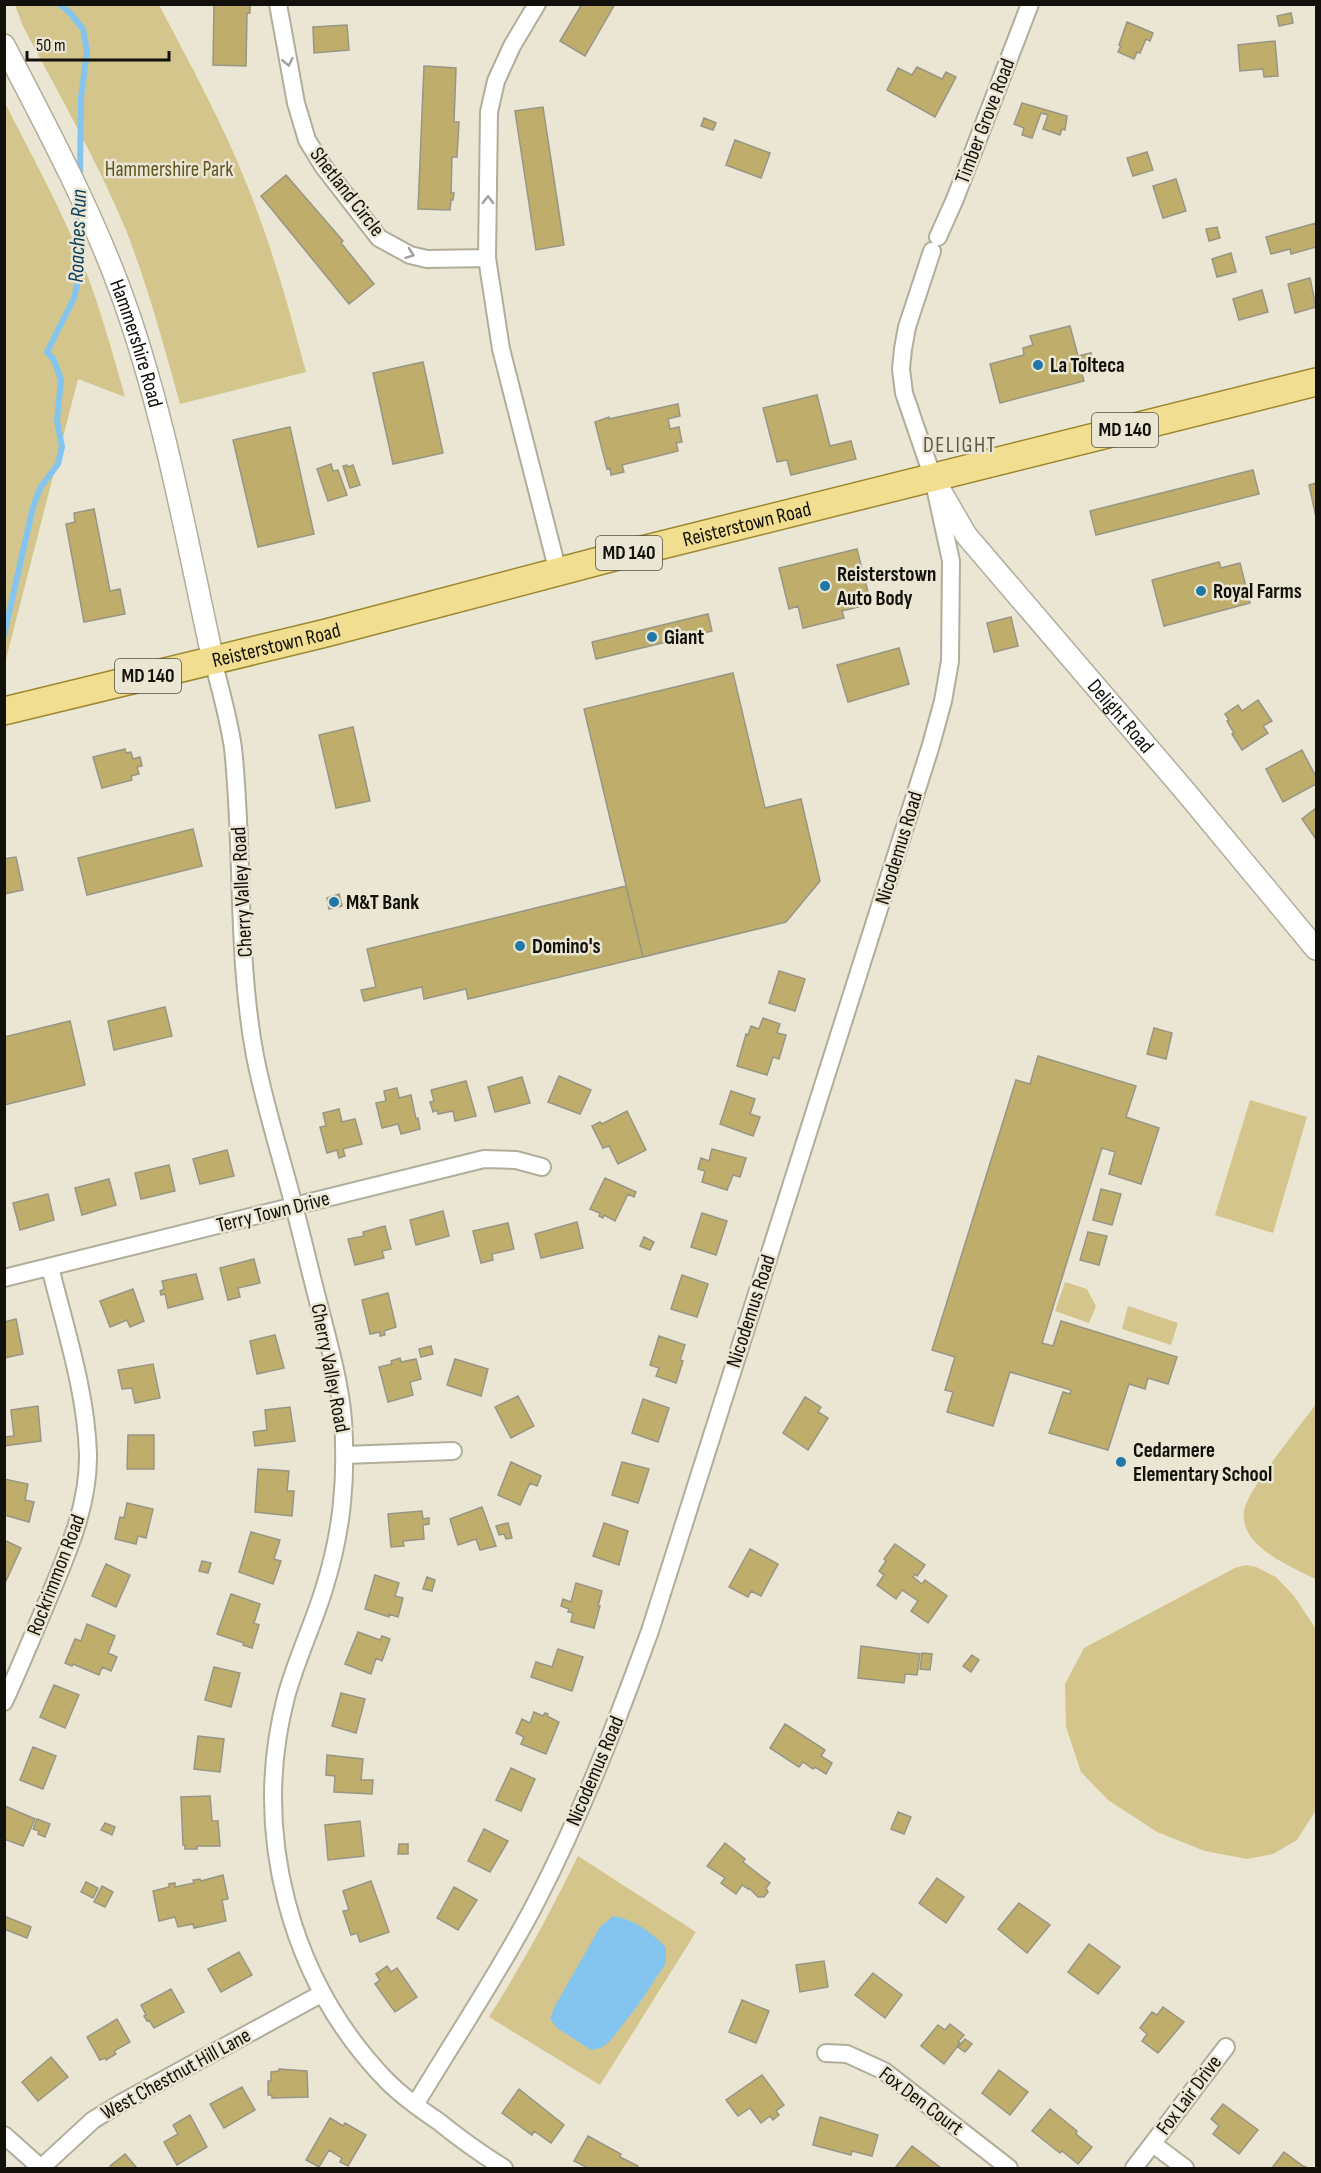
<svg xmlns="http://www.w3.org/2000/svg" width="1321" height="2173" font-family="'Sofia Sans Condensed',sans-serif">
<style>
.green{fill:#d3c58b}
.water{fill:#84c5ef}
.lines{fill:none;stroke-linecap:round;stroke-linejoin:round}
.stream{stroke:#84c5ef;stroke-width:6}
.building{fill:#bfae6b;stroke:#999584;stroke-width:1.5}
.minor-casing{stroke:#b1ad9b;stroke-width:20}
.tertiary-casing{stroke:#b1ad9b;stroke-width:24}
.primary-casing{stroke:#9c8831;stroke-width:30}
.minor{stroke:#fff;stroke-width:16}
.tertiary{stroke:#fff;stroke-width:21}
.primary{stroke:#f1de90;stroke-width:27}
.oneway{stroke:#a09f9d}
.poi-dot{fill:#1f78a7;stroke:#eae6d3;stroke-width:2}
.labels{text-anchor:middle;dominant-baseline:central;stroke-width:5;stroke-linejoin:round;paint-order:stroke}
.shield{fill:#eae6d3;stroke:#535046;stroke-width:1.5}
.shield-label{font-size:20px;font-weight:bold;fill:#12100a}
.street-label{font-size:21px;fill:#12100a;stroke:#eae6d3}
.park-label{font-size:21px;fill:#605321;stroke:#eae6d3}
.poi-label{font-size:21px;font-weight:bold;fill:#12100a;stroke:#eae6d3;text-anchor:start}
.water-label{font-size:22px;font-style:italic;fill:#0a405c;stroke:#eae6d3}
.neighbourhood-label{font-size:22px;letter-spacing:1.5px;fill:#5c5848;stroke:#eae6d3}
</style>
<rect width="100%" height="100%" fill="#eae6d3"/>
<path class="green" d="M15,5H159C190,64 222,122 247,185C272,246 289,309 306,372L180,404C164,346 148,287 126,230C97,160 58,93 23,26Z
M5,103C33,158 63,212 85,269C101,311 113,354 125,397L78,379L5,663Z
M1250,1100L1307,1117L1273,1233L1215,1215Z
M1065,1282L1087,1289L1096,1306L1089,1323L1055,1311Z
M1128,1306L1178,1323L1171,1345L1122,1329Z
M1316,1404V1579C1295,1569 1251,1550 1245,1525C1244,1521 1243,1514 1244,1511C1247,1490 1301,1425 1316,1404Z
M1246,1565L1256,1567L1276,1577L1294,1596L1316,1629V1810L1297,1840L1273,1854L1247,1859L1205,1851L1157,1832L1108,1800L1081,1772L1066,1727L1065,1684L1084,1648L1235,1568Z
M578,1856L696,1932L600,2085L489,2017C522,1965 551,1911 578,1856Z"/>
<path class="water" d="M613,1916C636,1920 650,1932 666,1947V1963L639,2004L610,2041L601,2048L591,2050L557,2028L550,2019L555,2006L600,1927Z"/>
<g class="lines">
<path class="stream" d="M59,4L70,13L83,29L87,51L81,98L80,177
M4,635L33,507L40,488L58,464L62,447L57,421L61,380L54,360L47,352L74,298L78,281L79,212"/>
</g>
<path class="building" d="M214,4H250V13H247L246,66L213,65Z
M582,4H615L585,56L560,41Z
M1291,13L1293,23L1279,26L1277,16Z
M1127,22L1153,33L1150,41L1146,39L1140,53L1137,52L1134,59L1118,52L1121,46L1119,45Z
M347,25L349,50L314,53L313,27Z
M1275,41L1278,76L1264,77L1263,69L1240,71L1238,45Z
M424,66L456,68L454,122H459L457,157H452L451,193H454L453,200H451L450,210L418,209Z
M917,67L942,79L946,72L956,77L935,117L887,90L898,68L912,75Z
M1022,103L1067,116L1065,130L1062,129L1060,135L1043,129L1048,115L1041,113L1032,138L1022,135L1024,128L1014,124Z
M543,107L564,245L536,250L515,111Z
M704,118L716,123L713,130L701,126Z
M735,140L770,153L761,178L726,165Z
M1147,152L1153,170L1133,176L1127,158Z
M286,175L343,241L341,243L374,284L349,304L261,196Z
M1176,179L1186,211L1163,218L1153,186Z
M1316,223V247L1291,254L1290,249L1271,254L1266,237Z
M1217,227L1220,238L1209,241L1206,229Z
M1231,253L1236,272L1217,277L1212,259Z
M1310,278L1316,307L1295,313L1288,284Z
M1262,290L1268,312L1239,320L1233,299Z
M1070,326L1078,356L1091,353L1093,364L1080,367L1084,381L1000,403L990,364L1024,355L1023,348L1033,345L1030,336Z
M423,362L443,453L393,464L373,373Z
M817,395L830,446L851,441L856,459L791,475L787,460L777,462L763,408Z
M678,404L680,416L668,419L670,429L679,427L682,442L676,443L678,451L622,465L624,472L611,475L610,468L607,469L595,422L609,417V419Z
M290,427L314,534L258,547L233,440Z
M331,464L333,471L338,470L347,495L328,501L317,469Z
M347,465L348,467L353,465L360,485L350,488L343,466Z
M1253,470L1259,494L1096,535L1090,511Z
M1316,483V517L1309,485Z
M94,509L110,591L120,589L125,614L84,622L66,524L75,522L74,513Z
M857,549L871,604L842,611L844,618L803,628L798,606L789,609L779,568Z
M1219,562L1221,568L1240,563L1250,603L1164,626L1152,580Z
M708,614L712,631L596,659L592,642Z
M1011,617L1018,646L994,652L987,623Z
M899,648L909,684L848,702L837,665Z
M733,673L765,808L801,799L820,881L786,922L643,957L584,709Z
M1258,700L1272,721L1263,726L1268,733L1242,750L1232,734L1234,733L1227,721L1229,720L1225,714L1238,705L1242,711Z
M353,727L370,801L336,808L319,735Z
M125,749L126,753L131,752L133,759L140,757L142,766L137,767L139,774L131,776L132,780L102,788L93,757Z
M1302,750L1316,777V784L1283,802L1266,769Z
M1316,808V839L1302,819Z
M193,829L202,866L87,895L78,858Z
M16,857L23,890L4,894V859Z
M626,886L643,957L468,999L466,989L424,999L422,987L364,1001L361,990L376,987L367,949Z
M339,894L342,906L329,909L327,898Z
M779,971L805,979L795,1011L769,1003Z
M165,1007L172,1036L114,1050L108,1021Z
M763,1018L780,1024L777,1033L786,1035L779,1059L773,1057L767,1075L737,1066L746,1034L748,1035L751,1026L759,1029Z
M70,1021L85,1085L4,1105V1037Z
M1154,1028L1172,1033L1166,1059L1147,1054Z
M1038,1056L1136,1086L1126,1117L1159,1128L1141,1184L1109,1174L1115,1152L1102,1148L1042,1343L1053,1346L1061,1321L1177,1357L1168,1384L1148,1378L1145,1389L1129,1384L1108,1450L1049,1433L1063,1392L1070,1394L1071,1390L1010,1372L993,1426L947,1412L953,1392L945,1390L955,1357L932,1350L1016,1080L1030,1084Z
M559,1076L591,1090L580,1114L548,1102Z
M522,1077L530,1103L495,1112L488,1087Z
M466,1081L476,1116L455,1121L453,1111L438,1114L437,1110L433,1112L430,1102L434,1101L431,1090Z
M397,1088L399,1098L411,1095L416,1119L418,1118L420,1129L401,1134L398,1124L382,1128L376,1103L386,1101L384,1091Z
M731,1091L755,1099L750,1114L760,1117L753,1136L720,1124Z
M339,1109L342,1122L355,1119L362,1144L343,1149L345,1156L339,1158L337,1150L327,1153L320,1127L326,1126L323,1113Z
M627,1111L646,1150L618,1164L609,1146L603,1148L592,1126L600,1122L602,1124Z
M712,1149L746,1158L740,1177L733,1175L727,1190L702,1182L705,1171L698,1169L701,1158L709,1161Z
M227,1150L234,1176L200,1184L193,1159Z
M169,1165L175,1191L141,1199L135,1173Z
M605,1178L636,1192L634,1197L628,1194L615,1221L604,1215L603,1218L599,1216L600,1213L590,1209Z
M109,1179L116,1205L82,1215L75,1188Z
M1101,1189L1121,1194L1112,1225L1093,1220Z
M48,1194L54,1220L20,1230L13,1203Z
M443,1211L449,1236L416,1245L410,1220Z
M702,1213L727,1221L716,1255L691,1247Z
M577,1222L583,1248L541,1258L535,1234Z
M508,1223L514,1249L492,1254L493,1260L481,1263L473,1231Z
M385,1226L391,1249L382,1251L384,1258L355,1265L348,1239L364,1236L363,1232Z
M1088,1232L1107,1236L1099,1265L1080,1260Z
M644,1237L654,1242L650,1250L640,1246Z
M254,1259L260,1283L238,1288L240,1297L228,1300L220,1268Z
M196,1274L203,1299L168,1308L165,1294L161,1295L160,1291L164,1289L162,1281Z
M682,1275L708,1284L697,1317L671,1309Z
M133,1289L144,1321L130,1327L127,1320L110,1327L100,1301Z
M388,1293L396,1327L384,1331L385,1335L380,1336V1332L370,1334L362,1300Z
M16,1319L23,1354L4,1358V1322Z
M275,1335L284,1368L257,1374L250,1341Z
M659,1336L685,1345L680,1360L683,1361L676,1383L656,1376L659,1368L650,1365Z
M431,1346L433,1354L421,1357L419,1349Z
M400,1358L401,1362L416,1359L421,1379L410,1382L413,1395L388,1402L379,1367L392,1364L391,1361Z
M455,1359L488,1369L481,1396L447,1385Z
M153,1364L160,1398L135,1403L132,1388L122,1389L118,1370Z
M518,1396L534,1426L511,1438L495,1407Z
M805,1397L821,1407L818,1412L828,1418L808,1450L783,1433Z
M643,1399L669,1408L658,1442L632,1433Z
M38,1406L41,1441L4,1446V1437L14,1436L11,1410Z
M290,1407L295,1441L255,1446L253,1432L267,1430L265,1410Z
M128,1435H154V1469H127Z
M511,1462L541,1476L537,1486L530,1483L520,1505L498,1495Z
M622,1462L649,1469L638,1503L612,1495Z
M258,1469L289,1471L287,1491H294L292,1516L255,1512Z
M4,1479L28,1484L25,1500L34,1502L29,1522L4,1515Z
M127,1503L153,1509L146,1538L138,1536L136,1544L115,1539L120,1517L124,1518Z
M482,1507L496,1546L480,1550L476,1539L458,1545L450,1519Z
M422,1511L423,1519L429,1518V1524L423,1525L424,1539L403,1541L404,1546L391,1547L388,1514Z
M508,1523L512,1538L506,1539L504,1534L499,1535L496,1526Z
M604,1523L628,1531L619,1565L593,1556Z
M251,1532L280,1540L274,1559L281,1561L273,1584L239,1572Z
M4,1540L21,1548L6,1581L4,1580Z
M895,1544L925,1565L917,1576L915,1574L913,1577L922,1584L925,1580L947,1596L928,1623L911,1611L918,1601L902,1590L896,1599L877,1585L884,1575L879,1571L886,1561L884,1559Z
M750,1549L778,1564L761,1596L751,1591L748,1597L729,1587Z
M202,1561L211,1563L208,1573L199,1571Z
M106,1564L130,1575L116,1607L92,1596Z
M375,1575L399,1583L395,1596L403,1598L398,1617L389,1614V1617L365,1609Z
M427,1577L435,1580L432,1591L423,1589Z
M576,1583L602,1591L598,1606H600L594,1628L571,1622L573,1613L568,1612L569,1609L561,1606L563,1599L571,1602Z
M231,1594L260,1604L254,1623L259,1625L252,1648L243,1645L244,1643L217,1634Z
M87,1624L115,1636L108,1653L117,1657L111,1671L102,1667L99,1675L73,1664L72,1666L65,1663L75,1639L81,1641Z
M358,1632L380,1640L382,1636L390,1639L382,1661L376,1658L371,1674L345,1664Z
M861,1646L920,1654L917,1675L905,1674L904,1683L858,1678Z
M558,1649L583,1657L572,1691L531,1677L536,1662L552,1667Z
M922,1653L932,1654L930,1670L920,1669Z
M972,1655L979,1660L971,1672L963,1666Z
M214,1667L240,1673L231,1707L205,1700Z
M54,1685L79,1695L65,1728L40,1717Z
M341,1693L365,1699L356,1733L332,1726Z
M534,1712L543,1716L545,1713L548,1714L547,1716L559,1722L546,1754L521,1744L524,1737L516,1733L522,1719L530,1723Z
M785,1724L825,1750L821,1756L832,1763L826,1774L815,1767L813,1769L803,1762L799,1767L770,1748Z
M198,1736L224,1739L220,1772L194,1769Z
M33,1747L56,1756L43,1789L20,1780Z
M327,1755L363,1759L361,1780H373L372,1794L334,1792L335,1776L326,1775Z
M511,1768L535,1779L521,1811L496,1800Z
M210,1796L212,1821H218L220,1846H197V1849H185V1845H183L181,1797Z
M5,1806L35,1819L23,1846L4,1839Z
M898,1812L911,1817L904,1834L891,1829Z
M37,1819L50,1824L45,1837L38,1834L39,1831L33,1829Z
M360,1821L364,1856L328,1860L325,1825Z
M105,1823L115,1827L112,1835L101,1830Z
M484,1829L508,1841L490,1872L468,1861Z
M725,1843L745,1859L743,1862L770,1883L766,1888L768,1892L764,1897H758L749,1888L748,1889L742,1885L736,1894L721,1883L725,1878L707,1866Z
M399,1844H408V1854H398Z
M223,1875L228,1899L222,1900L226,1921L194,1928L193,1924L178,1927L175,1917L159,1921L153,1891L169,1887V1884L175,1883V1887L194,1883L193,1880L200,1879L201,1881Z
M937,1878L964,1897L946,1923L919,1903Z
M371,1881L389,1932L360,1942L357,1933L351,1935L343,1911L349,1910L343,1891Z
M86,1882L98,1888L93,1898L81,1892Z
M102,1886L113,1892L105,1907L94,1902Z
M454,1887L477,1900L458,1930L437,1918Z
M1019,1903L1050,1925L1027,1953L998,1929Z
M4,1916L31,1927L27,1938L4,1929Z
M1089,1944L1120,1967L1098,1994L1068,1972Z
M239,1952L252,1975L221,1992L208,1969Z
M824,1961L828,1987L800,1992L796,1965Z
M387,1966L391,1972L397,1968L417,1997L395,2012L375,1984L380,1980L376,1974Z
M873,1973L902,1995L885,2018L855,1995Z
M171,1989L184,2012L154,2028L149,2020L147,2021L144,2016L146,2015L141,2005Z
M742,2000L769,2011L756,2043L729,2032Z
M1163,2007L1184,2022L1158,2053L1142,2041L1147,2034L1140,2028L1152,2012L1157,2015Z
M117,2019L130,2042L114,2051L116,2054L106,2060L105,2058L100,2060L87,2037Z
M950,2024L964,2035L958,2042L960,2043L944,2064L921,2046L938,2025L945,2030Z
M965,2039L972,2044L965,2052L958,2047Z
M51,2057L68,2077L38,2101L22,2082Z
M279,2069L307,2071L308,2097L272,2098V2095H268V2081H271V2072L279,2071Z
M999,2070L1028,2092L1010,2115L982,2093Z
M762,2075L784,2105L776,2111L779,2115L773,2120L770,2116L761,2123L750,2108L738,2116L726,2100Z
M242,2087L255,2110L224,2128L210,2104Z
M519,2089L564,2125L551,2143L534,2131L532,2135L502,2113Z
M1223,2104L1258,2130L1239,2154L1213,2134L1219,2126L1211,2119Z
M1050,2109L1077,2131L1076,2134L1092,2147L1078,2164L1062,2151L1060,2153L1032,2131Z
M190,2115L207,2147L177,2165L164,2142L178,2134L173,2125Z
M820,2117L878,2135L872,2156L852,2151L851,2155L813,2145Z
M330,2118L343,2126L345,2123L366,2135L348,2166L340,2162L342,2158L329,2150L319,2167L306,2160Z
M588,2136L621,2154L620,2157L638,2166L637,2168H588L574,2161Z
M912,2146L941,2168H895Z
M1284,2152L1303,2166L1308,2168H1272Z
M125,2154L137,2168H112L110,2166Z"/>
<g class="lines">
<defs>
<path id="minor" d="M278,4L296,103L307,140L323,166L379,238L410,255L427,259L487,258
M537,4L512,46L496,81L489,112L487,258L501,349L558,572
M938,237L955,199L1030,4
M213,660C220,689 229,719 233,748C244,850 236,955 255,1056C265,1107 281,1156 294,1206C303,1240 311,1275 320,1309C329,1345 340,1383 343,1420C347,1480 342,1532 324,1589C313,1625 296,1660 286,1697C251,1832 289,1980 387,2081C402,2096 420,2109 438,2121C459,2138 481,2154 504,2168
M4,1278L484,1159L516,1160L542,1167
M344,1455L453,1451
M4,1702C19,1669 33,1635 47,1602C67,1554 89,1506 88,1454C86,1391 65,1328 50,1267
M826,2053L847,2054L884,2071L1009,2168
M415,2105C455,2038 499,1973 535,1904C581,1816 616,1724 650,1631L931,745L943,701L950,661L951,561L933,478L904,393L901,369L903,349L907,327L932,251
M4,2135L41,2168
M1153,2144L1185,2168
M41,2168L93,2120L121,2103L321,1994
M1134,2168L1226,2047"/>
<g id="tertiary">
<path id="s1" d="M4,45C45,124 88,204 119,287C163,405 186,537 213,660"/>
<path id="s2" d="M933,478L966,535L1185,791L1316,949"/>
</g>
<g id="primary">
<path id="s3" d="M4,711L326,633L618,556L1316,382"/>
</g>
</defs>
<use href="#minor" class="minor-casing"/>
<use href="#tertiary" class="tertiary-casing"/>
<use href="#primary" class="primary-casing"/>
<use href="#minor" class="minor"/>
<use href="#tertiary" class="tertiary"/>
<use href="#primary" class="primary"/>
</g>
<defs><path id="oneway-chevron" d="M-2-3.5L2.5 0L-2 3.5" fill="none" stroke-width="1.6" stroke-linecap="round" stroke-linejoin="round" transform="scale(1.5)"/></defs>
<g class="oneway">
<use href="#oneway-chevron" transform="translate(288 62) rotate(79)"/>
<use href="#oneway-chevron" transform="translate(488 200) rotate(-89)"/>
<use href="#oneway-chevron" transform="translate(410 254) rotate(20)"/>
</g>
<g class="poi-dot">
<circle cx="1038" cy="365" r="6"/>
<circle cx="825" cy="586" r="6"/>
<circle cx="1201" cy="591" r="6"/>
<circle cx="652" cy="637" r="6"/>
<circle cx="334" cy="902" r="6"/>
<circle cx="520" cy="946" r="6"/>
<circle cx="1121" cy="1462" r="6"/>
</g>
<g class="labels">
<g class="shield">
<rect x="1092" y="413" width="66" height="34" rx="4.5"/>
<rect x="596" y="536" width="66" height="34" rx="4.5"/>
<rect x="115" y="659" width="66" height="34" rx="4.5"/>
</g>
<g class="shield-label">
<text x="1125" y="430">MD 140</text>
<text x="629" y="553">MD 140</text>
<text x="148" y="676">MD 140</text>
</g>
<g class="street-label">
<text transform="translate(985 121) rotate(-69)">Timber Grove Road</text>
<text transform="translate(347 192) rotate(52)">Shetland Circle</text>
<text stroke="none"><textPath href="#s1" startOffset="327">Hammershire Road</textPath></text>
<text stroke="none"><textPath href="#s3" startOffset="766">Reisterstown Road</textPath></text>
<text stroke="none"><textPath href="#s3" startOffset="280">Reisterstown Road</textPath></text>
<text stroke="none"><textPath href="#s2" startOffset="304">Delight Road</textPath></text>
<text transform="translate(899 848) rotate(-73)">Nicodemus Road</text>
<text transform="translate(242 892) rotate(-93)">Cherry Valley Road</text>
<text transform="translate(273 1212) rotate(-14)">Terry Town Drive</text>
<text transform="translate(751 1311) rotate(-72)">Nicodemus Road</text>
<text transform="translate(330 1368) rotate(79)">Cherry Valley Road</text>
<text transform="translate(56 1575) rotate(-69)">Rockrimmon Road</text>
<text transform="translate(595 1771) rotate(-67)">Nicodemus Road</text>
<text transform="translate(176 2074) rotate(-29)">West Chestnut Hill Lane</text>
<text transform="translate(1189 2095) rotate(-53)">Fox Lair Drive</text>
<text transform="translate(921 2101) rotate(37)">Fox Den Court</text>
</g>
<g class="park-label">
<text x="169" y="169">Hammershire Park</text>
</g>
<g class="poi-label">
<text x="1050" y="365">La Tolteca</text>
<text x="837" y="574">Reisterstown<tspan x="837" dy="24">Auto Body</tspan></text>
<text x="1213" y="591">Royal Farms</text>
<text x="664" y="637">Giant</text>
<text x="346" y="902">M&amp;T Bank</text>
<text x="532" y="946">Domino's</text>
<text x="1133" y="1450">Cedarmere<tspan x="1133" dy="24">Elementary School</tspan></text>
</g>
<g class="water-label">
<text transform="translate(78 236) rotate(-88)">Roaches Run</text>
</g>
<g class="neighbourhood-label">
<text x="960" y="445">DELIGHT</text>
</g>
</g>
<rect width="1321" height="2173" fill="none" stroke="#12100a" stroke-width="12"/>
<path d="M27 51v9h142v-9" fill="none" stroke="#12100a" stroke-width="3"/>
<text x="36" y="51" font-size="18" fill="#12100a" stroke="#eae6d3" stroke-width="4.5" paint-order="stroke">50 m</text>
</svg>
